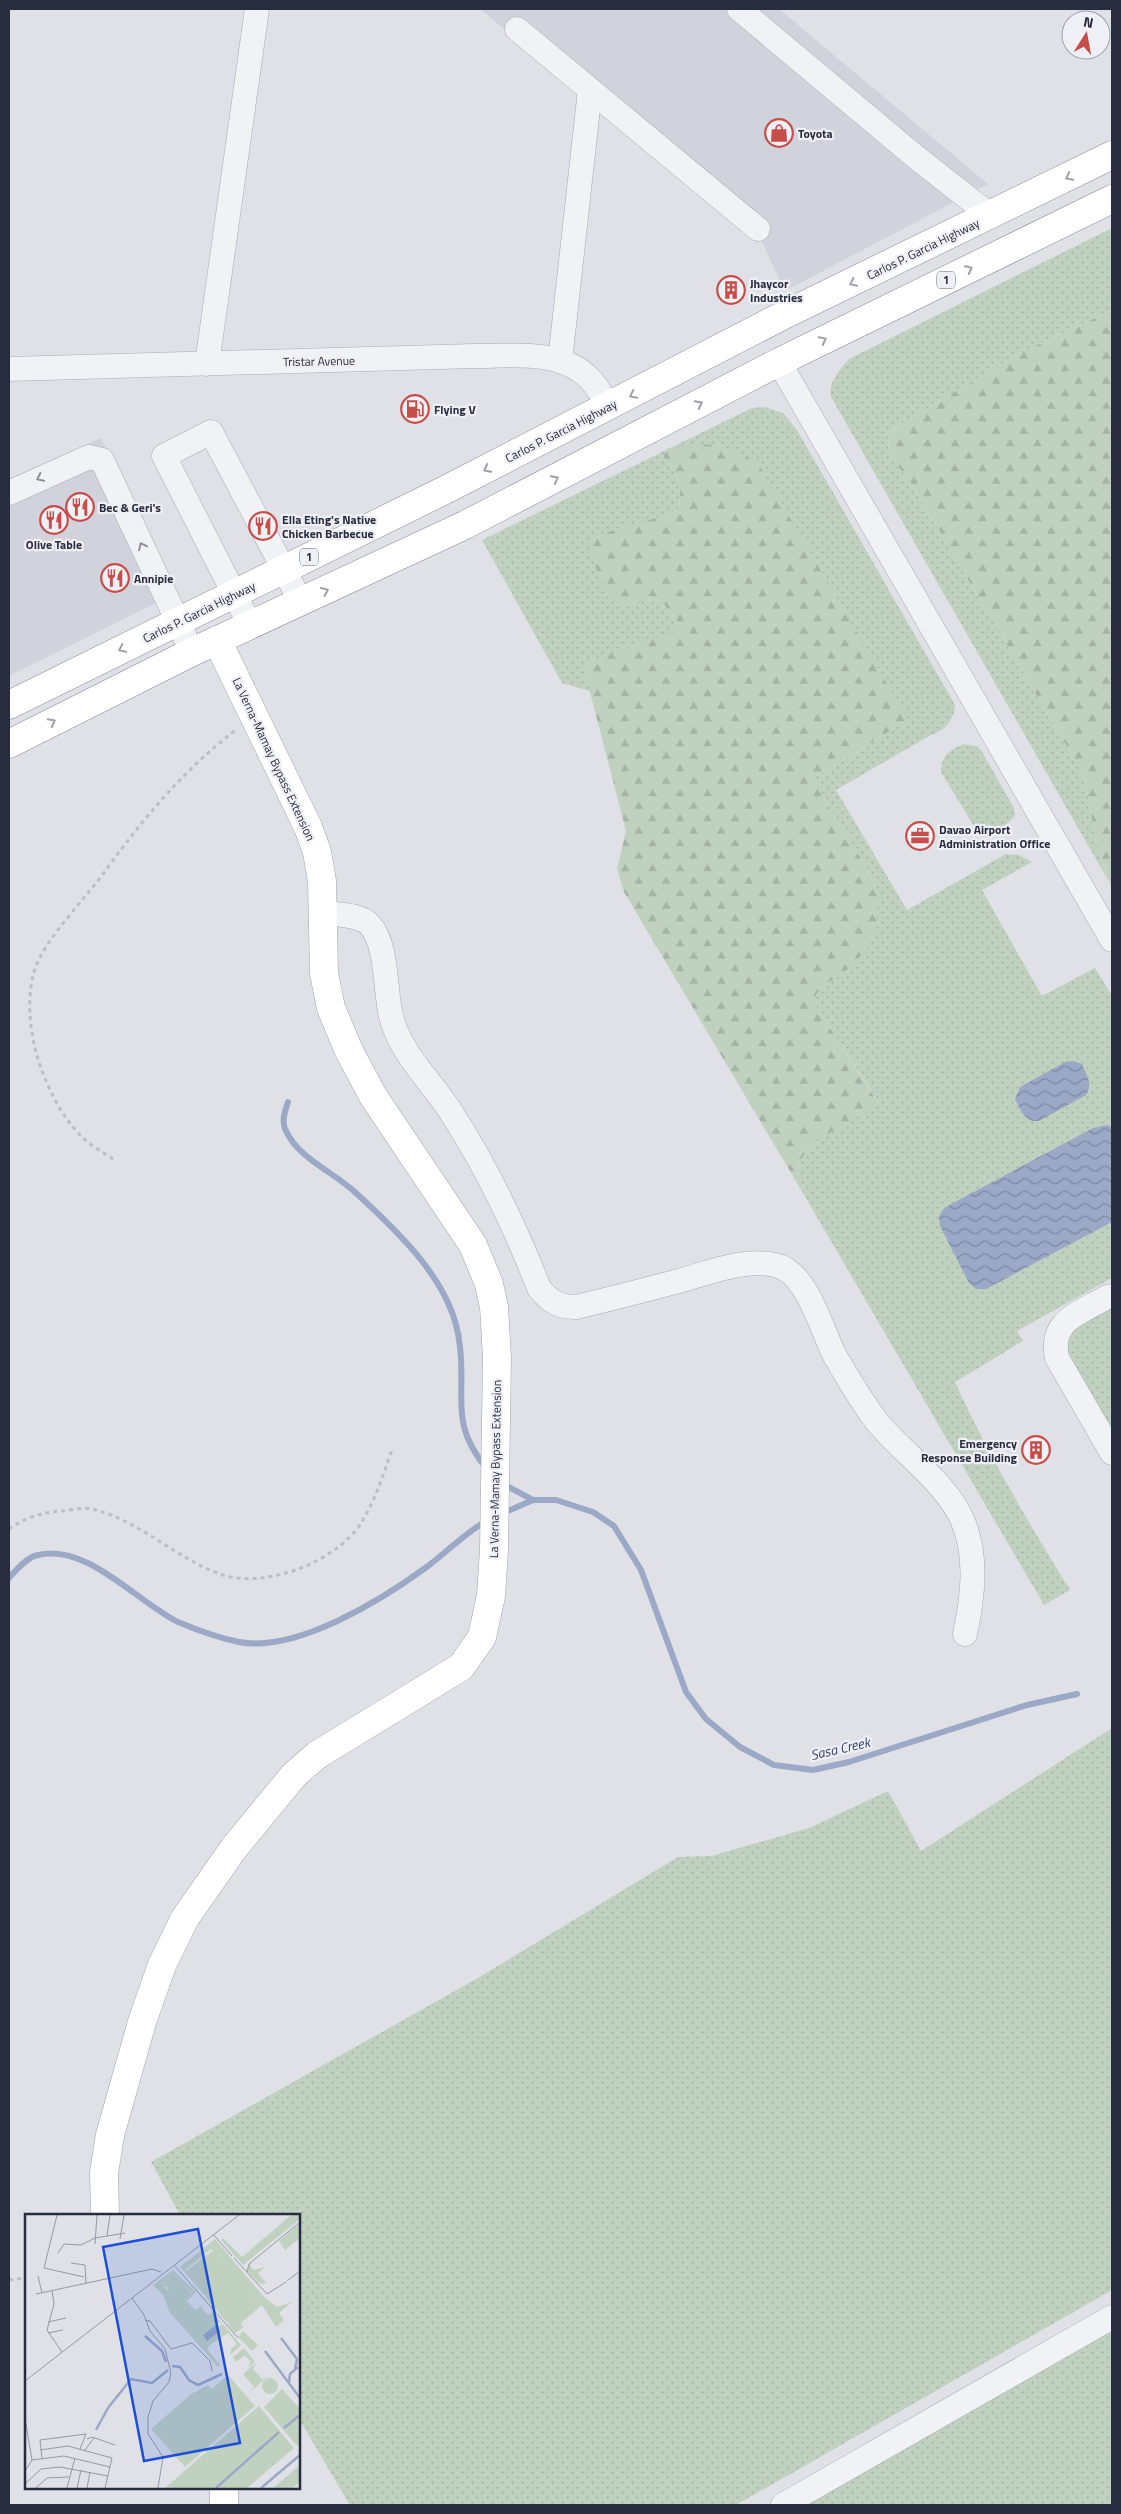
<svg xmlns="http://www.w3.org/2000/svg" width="1121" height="2514" font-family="'Titillium Web',sans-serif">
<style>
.built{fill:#d1d3dc}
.grass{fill:url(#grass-dots)}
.forest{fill:url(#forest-firs)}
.water{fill:url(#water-waves)}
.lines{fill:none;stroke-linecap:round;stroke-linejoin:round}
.stream{stroke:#9ba8c6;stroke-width:6}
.minor-casing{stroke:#a8abb4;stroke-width:25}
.major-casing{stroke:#9fa3b2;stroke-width:29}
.highway-casing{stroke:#878c9d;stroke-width:29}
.path{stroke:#bdbfc6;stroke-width:3;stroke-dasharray:4 4;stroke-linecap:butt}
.minor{stroke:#f1f2f6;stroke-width:24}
.major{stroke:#fff;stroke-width:28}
.highway{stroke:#fff;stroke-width:28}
.oneway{stroke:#9fa0a8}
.oneway2{stroke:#8d8f9a}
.labels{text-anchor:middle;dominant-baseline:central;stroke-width:4.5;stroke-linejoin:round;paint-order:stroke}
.shield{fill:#eef0f5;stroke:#646775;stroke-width:1}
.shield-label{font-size:11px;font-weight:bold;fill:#292c3e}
.poi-label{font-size:12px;font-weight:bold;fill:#292c3e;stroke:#eef0f5;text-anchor:start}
.street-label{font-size:12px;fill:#292c3e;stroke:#eef0f5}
.water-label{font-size:14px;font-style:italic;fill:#35446f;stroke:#eef0f5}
.inset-river{fill:none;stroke:#9ba8c6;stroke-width:2.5}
.inset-road{fill:none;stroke:#9699a3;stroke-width:1}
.view{fill:#1d4ed8;fill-opacity:0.15;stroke:#1d4ed8;stroke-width:2.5}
.inset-edge{fill:none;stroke:#292c3e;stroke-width:2.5}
</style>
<defs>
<pattern id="grass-dots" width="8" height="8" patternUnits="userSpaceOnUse" patternTransform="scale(1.25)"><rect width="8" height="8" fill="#c1d1c0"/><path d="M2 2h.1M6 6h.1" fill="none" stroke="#a6b4a6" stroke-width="1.8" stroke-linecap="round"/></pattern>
<pattern id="forest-firs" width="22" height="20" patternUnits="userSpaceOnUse" patternTransform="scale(1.25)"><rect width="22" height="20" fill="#c1d1c0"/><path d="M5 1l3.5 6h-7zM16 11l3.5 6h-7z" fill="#a6b4a6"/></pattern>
<pattern id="water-waves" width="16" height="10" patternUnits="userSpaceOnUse" patternTransform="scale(1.25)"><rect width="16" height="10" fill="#9ba8c6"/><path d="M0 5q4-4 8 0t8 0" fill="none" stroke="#7e89a2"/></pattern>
</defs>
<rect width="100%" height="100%" fill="#dfe1e7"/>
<path class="built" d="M480,9H779L988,184L785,291L762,242Z
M101,438L174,594L9,676V479Z"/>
<path class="grass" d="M1112,228V310L1025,351L894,428C878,448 899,466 911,483L1085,777L1096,845L1109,882L831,397C828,382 840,370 849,359Z
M764,407L783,413L797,430L955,705C954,720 945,731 931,735L836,790L907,910L1006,854L1019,855L1032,862L982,890L1042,996L1095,968L1112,996V1278L1017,1331L1023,1341L955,1382C988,1454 1028,1522 1070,1590L1044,1605L797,1183L800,1162L810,1145L879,1103L816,1006V995L823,986L850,968L878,894L865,865L812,779L908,720L663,456C677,475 684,485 678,510L666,515L624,607L642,602L661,601L677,620L672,633L590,661L584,670L590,691L562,683L482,540L752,408Z
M964,744L976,746L981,750L1014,808L1015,816L994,836L978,833L941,772C941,756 949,750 964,744Z
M1110,1308H1112V1431L1069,1355C1062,1325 1089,1320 1110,1308Z
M1112,1728V2290L736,2505H350L299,2419V2215H180L151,2162L478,1978L678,1857L711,1856L809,1828L888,1791L921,1851Z
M1112,2328V2505H803Z"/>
<path class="forest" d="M1112,310V888L1096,845L1085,777L911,483C899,466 878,448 894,428L1025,351Z
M693,444C720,444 735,449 758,463L908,720L812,779L865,865L878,894L877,924L867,949L850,968L823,986L816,995V1006L879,1104L810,1145L800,1162L797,1183L624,892L617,869L626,831L584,669L590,661L672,632L677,620L661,601L642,602L624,607L609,598L591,557L590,543L598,535L666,515L678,510C684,485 677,475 663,456L668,448Z"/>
<path class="water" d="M1073,1061L1082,1064C1087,1076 1093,1084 1086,1095L1039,1121C1024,1122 1021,1110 1015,1099L1020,1087L1065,1062Z
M1108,1125L1112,1128V1222L986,1289H976L969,1283L940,1226L939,1216L944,1208L1093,1128Z"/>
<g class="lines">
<path class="stream" d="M288,1102C285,1111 281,1122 286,1131C299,1159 334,1172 356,1193C379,1214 403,1237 422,1261C442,1287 457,1314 460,1347C466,1399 449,1423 487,1469
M503,1484L533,1500
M501,1514L533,1500H556L593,1512L614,1526L641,1570L686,1692L706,1719L740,1747L774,1765L813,1770L849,1762L1027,1705L1077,1694
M9,1578C16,1570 27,1557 38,1555C87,1543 137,1602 178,1622C197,1630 219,1638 239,1642C297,1653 383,1599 428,1566C448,1551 466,1532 488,1520"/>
<defs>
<path id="minor" d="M739,9L917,158L991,216
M517,29L758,229
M560,361L590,90
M779,362L1112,940
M207,364L257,9
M9,369L474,356C511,356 560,349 589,378C597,386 603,397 609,407
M9,493L89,457L102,460L192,652
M250,625L164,456L211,432L301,602
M324,913C338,915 360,914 370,925C389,947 384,993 392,1020C403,1056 429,1079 449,1109C486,1166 515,1226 539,1288C550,1302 559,1307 576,1307C611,1299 645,1290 679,1281C708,1273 744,1258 775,1265C807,1271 821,1329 835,1356C848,1378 862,1403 878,1423C903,1453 946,1483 962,1519C978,1555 973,1597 965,1634
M1112,1296L1107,1297C1079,1314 1049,1320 1057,1358L1112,1453
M783,2505L1112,2317"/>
<path id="major" d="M105,2215L104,2173L110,2135L142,2022L162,1965L185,1918L234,1848L294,1775L317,1755L461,1667L482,1637L491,1596L494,1550L497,1358L494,1307L489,1284L473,1245L373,1096L349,1051L331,1008L324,973L322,881L317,852L308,827L217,640
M224,2505V2488"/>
<path id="highway" d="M9,705L447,489L782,316L1112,155
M9,744L192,652L465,525L779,362L1112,199"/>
</defs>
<use href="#minor" class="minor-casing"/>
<use href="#major" class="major-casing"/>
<use href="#highway" class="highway-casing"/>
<path class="path" d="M113,1159C103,1152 91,1146 82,1137C44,1099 18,1021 35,969C45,939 84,900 103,874C142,820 183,770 236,730
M9,1529C24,1518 43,1512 62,1511C71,1510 83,1507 92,1509C140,1520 177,1560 223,1575C267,1589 337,1561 361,1523C375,1501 383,1475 392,1450
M9,2280L26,2278"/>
<use href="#minor" class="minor"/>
<use href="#major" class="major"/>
<use href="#highway" class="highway"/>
</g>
<defs><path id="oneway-chevron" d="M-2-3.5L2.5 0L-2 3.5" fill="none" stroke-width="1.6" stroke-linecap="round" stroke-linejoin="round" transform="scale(1.25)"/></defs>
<g class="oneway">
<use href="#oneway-chevron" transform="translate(1069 177) rotate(153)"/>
<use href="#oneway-chevron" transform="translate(969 269) rotate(-26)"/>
<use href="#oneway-chevron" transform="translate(853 283) rotate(154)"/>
<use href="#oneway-chevron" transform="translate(823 340) rotate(-26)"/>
<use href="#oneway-chevron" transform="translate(633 395) rotate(153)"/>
<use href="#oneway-chevron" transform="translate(699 404) rotate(-27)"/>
<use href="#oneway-chevron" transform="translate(487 469) rotate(153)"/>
<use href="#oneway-chevron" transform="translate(555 479) rotate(-27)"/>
<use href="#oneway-chevron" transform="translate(325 591) rotate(-25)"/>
<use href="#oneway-chevron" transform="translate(122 649) rotate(154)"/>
<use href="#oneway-chevron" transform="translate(52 722) rotate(-27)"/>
</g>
<g class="oneway2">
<use href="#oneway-chevron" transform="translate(40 478) rotate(154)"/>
<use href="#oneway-chevron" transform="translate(142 546) rotate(-115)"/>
</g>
<defs>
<symbol id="shop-ring" viewBox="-11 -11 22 22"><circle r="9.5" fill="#eef0f5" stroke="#c74d49" stroke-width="1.5"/><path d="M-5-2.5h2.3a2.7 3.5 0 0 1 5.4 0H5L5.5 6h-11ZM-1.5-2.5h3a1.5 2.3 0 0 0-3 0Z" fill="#c74d49"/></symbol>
<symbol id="building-ring" viewBox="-11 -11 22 22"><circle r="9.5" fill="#eef0f5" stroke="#c74d49" stroke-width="1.5"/><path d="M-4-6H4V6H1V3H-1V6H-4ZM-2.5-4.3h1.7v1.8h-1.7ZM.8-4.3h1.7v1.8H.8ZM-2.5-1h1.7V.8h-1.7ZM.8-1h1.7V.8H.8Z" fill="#c74d49"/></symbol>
<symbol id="fuel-ring" viewBox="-11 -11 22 22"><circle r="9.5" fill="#eef0f5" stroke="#c74d49" stroke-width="1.5"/><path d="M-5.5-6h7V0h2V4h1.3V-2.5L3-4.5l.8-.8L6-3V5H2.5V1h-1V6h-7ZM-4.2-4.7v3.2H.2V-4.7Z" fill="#c74d49"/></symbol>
<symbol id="restaurant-ring" viewBox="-11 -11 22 22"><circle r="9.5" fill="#eef0f5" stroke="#c74d49" stroke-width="1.5"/><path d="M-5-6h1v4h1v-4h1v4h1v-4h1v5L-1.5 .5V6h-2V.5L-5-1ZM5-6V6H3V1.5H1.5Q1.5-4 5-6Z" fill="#c74d49"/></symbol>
<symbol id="office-ring" viewBox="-11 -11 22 22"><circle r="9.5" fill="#eef0f5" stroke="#c74d49" stroke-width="1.5"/><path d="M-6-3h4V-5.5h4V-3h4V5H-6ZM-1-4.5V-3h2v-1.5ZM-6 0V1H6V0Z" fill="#c74d49"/></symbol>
</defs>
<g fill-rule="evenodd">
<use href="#shop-ring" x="763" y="117" width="32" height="32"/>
<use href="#building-ring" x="715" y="274" width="32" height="32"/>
<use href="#fuel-ring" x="399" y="393" width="32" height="32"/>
<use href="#restaurant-ring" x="64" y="491" width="32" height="32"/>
<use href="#restaurant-ring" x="38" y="504" width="32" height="32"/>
<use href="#restaurant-ring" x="247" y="510" width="32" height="32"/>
<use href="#restaurant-ring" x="99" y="562" width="32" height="32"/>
<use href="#office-ring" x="904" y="820" width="32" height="32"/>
<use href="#building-ring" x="1020" y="1434" width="32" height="32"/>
</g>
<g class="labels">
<g class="shield">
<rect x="937" y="271.5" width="18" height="17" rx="4"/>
<rect x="300" y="548.5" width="18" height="17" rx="4"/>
</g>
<g class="shield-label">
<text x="946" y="280">1</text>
<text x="309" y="557">1</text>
</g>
<g class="poi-label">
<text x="798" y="133">Toyota</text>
<text x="750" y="283">Jhaycor<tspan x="750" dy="14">Industries</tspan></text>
<text x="434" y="409">Flying V</text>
<text x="99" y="507">Bec &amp; Geri's</text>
<text x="282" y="519">Ella Eting's Native<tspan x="282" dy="14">Chicken Barbecue</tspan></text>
<text x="54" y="544" text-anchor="middle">Olive Table</text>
<text x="134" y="578">Annipie</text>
<text x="939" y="829">Davao Airport<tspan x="939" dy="14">Administration Office</tspan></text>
<text x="1017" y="1443" text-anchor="end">Emergency<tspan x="1017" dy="14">Response Building</tspan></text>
</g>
<g class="street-label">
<text transform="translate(923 249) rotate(-26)">Carlos P. Garcia Highway</text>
<text transform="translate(319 361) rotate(-1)">Tristar Avenue</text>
<text transform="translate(561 431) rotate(-27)">Carlos P. Garcia Highway</text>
<text transform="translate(199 612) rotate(-26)">Carlos P. Garcia Highway</text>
<text transform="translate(274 759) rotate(65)">La Verna-Mamay Bypass Extension</text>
<text transform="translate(495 1469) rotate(-89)">La Verna-Mamay Bypass Extension</text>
</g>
<g class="water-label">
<text transform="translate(840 1748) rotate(-13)">Sasa Creek</text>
</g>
</g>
<g transform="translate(25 2214)">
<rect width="275" height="275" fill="#dfe1e7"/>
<path d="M266,1H275V5L218,51L196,26L198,24L217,43ZM275,9V24L260,36L254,27ZM190,25L240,84L252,93L267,88L254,99L259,106L251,113L237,91L216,109L218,114L210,119L200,107L203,109L232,86L201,47L196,46V41L186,35L160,56L187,90L155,53ZM227,48L225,52L228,56L240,53L233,59L241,69L239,70L234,69L223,58V52ZM148,56L171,78L162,87L170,96L180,90L176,93L183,101L187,98L197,109L191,108L194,112L198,110L216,131L205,141L206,135L212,130L203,119L186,130L182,135L195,151L193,153L165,121L163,105L167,95L160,86L167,79L148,60L142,61L144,66L137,69L141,75H146L139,82L128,71ZM218,117L233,131L227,137L213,123ZM219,134L230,148L223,154L226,148L220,141L211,148L208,143ZM231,149L228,155L237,165L242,163L224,179L229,173L218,160ZM203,161L230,192L160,253L126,215L166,180L183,171L187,175ZM237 172a8 8 0 1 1 16 0a8 8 0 1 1-16 0ZM257,175L275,195V229L272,232L239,193ZM234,192L269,234L222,274H140ZM275,251V268L268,274H248Z" fill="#c1d1c0"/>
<path d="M191,34L194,35L196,46H201L232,86L206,109L200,107L161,57ZM148,60L167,80L160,86L167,95L164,105L171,113L165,121L145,99L138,81L145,75L137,70L144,66L142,61Z" fill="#c1d1c0"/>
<path d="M191,111L195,117L182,127L178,121Z" fill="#9ba8c6"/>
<path class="inset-river" d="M120,122L137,137L141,148M256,124L272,145L270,155M240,137L275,184M147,152L155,153L164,166L173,171L197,160M264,168L265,160L273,153M259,214L275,201M71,216L83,194L106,165L127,169L143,156M191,274L254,218M236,274L275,241"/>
<path class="inset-road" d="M32,1L19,54L59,63M188,20L207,42M82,22L85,1M95,25L99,1M70,30L72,1M33,39L39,30L56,31L70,24L100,19M209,44L242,80L261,68M46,49L60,51L61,70M150,52L213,124M222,58L224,50L275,8M13,62L17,79M262,67L275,57M27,77L29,90L22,116L37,138M11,80L127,55L136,58M107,84L119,101L125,117L140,135L146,159L144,168L128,187L123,203V220L138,243L133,274M120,106L125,107L146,135L167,129L185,147L187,157M23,108L41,104M23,119L38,116M0,167L214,1M0,204L7,246L0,257M62,225L67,223L90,231M15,236L43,232L87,244L80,274M60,236L69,224M17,245L15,226L61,220L55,235M7,246L39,242L85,253M0,270L16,255L35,253L83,262M11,274L22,264L44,263M42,274L50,244M52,274L56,256M62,274L65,258"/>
<path class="view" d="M173,15L215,229L119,247L78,33Z"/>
<rect width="275" height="275" class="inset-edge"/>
</g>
<rect width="1121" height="2514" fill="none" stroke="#292c3e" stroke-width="20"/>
<g transform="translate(1086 35) rotate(11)"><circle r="24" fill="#eef0f5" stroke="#9fa2ac"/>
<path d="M0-4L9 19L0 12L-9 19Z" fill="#c74d49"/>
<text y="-8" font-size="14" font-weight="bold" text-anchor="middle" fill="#292c3e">N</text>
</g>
</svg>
